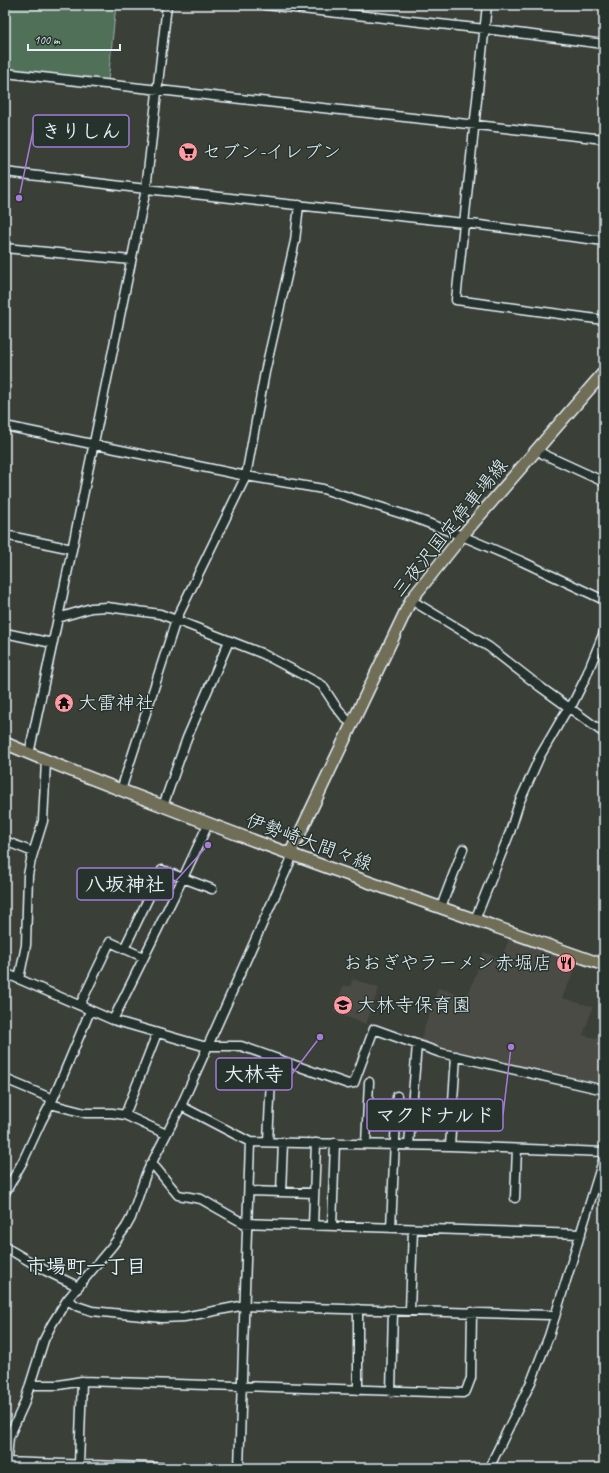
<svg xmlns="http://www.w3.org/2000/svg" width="609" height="1473" font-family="Caveat,'Klee One',sans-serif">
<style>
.built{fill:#4b4b44}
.green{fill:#517059;stroke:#9cb0a8}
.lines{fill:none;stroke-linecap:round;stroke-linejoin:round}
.minor-casing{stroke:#e8f1f8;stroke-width:11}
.major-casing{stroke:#e8f1f8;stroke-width:14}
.minor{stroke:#26332d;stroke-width:8}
.major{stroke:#716e59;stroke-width:11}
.labels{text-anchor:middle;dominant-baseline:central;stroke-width:3;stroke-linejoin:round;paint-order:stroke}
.poi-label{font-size:19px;fill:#e8f1f8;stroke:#26332d;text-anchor:start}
.street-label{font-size:19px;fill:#e8f1f8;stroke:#26332d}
.neighbourhood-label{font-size:20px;font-weight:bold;fill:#e8f1f8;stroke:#26332d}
.leader{fill:none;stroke:#a77bd6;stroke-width:1.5}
.callout-dot{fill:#a77bd6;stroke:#26332d;stroke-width:1.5}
.callout{fill:#26332d;stroke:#a77bd6;stroke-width:1.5}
.callout-label{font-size:20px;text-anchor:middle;font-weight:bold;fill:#e8f1f8}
</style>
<rect width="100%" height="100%" fill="#3a3f38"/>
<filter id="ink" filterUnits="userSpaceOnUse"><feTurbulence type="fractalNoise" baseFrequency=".025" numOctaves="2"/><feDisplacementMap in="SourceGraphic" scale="8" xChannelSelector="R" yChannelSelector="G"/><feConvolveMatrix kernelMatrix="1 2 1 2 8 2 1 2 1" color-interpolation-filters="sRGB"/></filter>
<g filter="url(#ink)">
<path class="built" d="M510,937L578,963L562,998L593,1007L583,1035L604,1040V1066L599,1086L437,1048L420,1041L438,988L464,995L469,992L484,952L501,959Z
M353,979L379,988L366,1024L333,1012L343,986H350Z"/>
<path class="green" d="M5,5H116L108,81L5,70Z"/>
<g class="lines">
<defs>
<path id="minor" d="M265,5L485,29L604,44
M487,5L456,300L604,320
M5,73L604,139
M5,172L146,189L464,223L604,241
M5,248L131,260
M597,380L604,385
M5,426L246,476L323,489L412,517L462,536L521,561L604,600
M538,449L543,454L604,482
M5,535L72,549
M411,600L489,647L539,686L604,733
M58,618L91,608L107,607L160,614L176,620L261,653L322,685L335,705L346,719L352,723
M5,633L52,643
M29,754L58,618L146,189L167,5
M121,790L176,620L246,476L265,372L295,241L299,205
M163,806L187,738L229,641
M5,841L33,852
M441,907L463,849
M475,920L510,832L519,803L540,756L565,713L573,703L585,679L604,632
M124,949L162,870L212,889
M5,973L113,1020L203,1046H241L348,1084L354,1083L374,1029L441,1053L604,1090
M19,979L26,945L28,875L31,860L43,821L46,761
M80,1005L110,942L143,957
M113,1020L183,878L208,824
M5,1079L53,1099
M50,1104L85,1113H112L125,1115L166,1134
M181,1106L250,1142L450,1146L604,1152
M125,1115L157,1033
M268,1142L272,1057
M366,1144L369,1082
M409,1145L417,1044
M450,1146L456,1056
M150,1164L156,1168L178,1195L201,1199L243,1223L581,1234
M249,1191L314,1193
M281,1192L283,1142
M5,1193L23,1161L41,1122L53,1099L90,1011
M515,1198L517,1149
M313,1226L316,1143
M332,1226L335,1143
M391,1228L397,1096
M5,1247L46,1271L73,1284L77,1289
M67,1300L77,1306L92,1311L162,1318L184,1317L240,1306L550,1315L555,1317
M410,1310L413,1229
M31,1385H59L82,1381L463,1393L466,1391L471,1378L472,1312
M358,1390V1309
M391,1392L393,1310
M5,1462L178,1468
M79,1465L82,1381
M6,1468L9,1437L24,1404L44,1340L52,1324L67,1300L113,1245L126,1227L131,1218L146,1174L181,1106L290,862L291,857L290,854
M239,1468L250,1142
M489,1468L531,1382L549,1336L604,1157"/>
<path id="major" d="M5,743C57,766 110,786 163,806C309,863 457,913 604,965
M290,854L411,600L462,536L604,372"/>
</defs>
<use href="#minor" class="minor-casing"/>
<use href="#major" class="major-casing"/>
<use href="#minor" class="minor"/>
<use href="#major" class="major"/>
</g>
</g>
<defs>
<symbol id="supermarket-disc" viewBox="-11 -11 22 22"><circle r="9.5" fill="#ff9aa2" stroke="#26332d"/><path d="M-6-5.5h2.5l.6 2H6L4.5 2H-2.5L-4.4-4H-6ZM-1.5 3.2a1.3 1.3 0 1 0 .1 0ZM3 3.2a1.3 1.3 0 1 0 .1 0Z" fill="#111"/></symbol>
<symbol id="temple-disc" viewBox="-11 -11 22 22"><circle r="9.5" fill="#ff9aa2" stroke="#26332d"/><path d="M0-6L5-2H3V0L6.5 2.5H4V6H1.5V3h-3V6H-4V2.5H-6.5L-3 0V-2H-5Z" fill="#111"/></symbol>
<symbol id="restaurant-disc" viewBox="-11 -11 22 22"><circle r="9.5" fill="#ff9aa2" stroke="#26332d"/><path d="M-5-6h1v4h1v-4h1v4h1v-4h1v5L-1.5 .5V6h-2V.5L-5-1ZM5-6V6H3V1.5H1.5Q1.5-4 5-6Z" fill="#111"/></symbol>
<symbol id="school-disc" viewBox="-11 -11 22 22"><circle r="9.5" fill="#ff9aa2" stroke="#26332d"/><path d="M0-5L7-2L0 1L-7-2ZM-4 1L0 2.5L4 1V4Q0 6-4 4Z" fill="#111"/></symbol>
</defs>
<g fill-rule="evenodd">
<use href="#supermarket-disc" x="177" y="141" width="22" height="22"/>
<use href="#temple-disc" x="53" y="692" width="22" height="22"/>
<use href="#restaurant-disc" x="555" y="952" width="22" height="22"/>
<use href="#school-disc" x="332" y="994" width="22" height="22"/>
</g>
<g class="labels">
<g class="poi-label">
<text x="202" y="152">セブン-イレブン</text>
<text x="78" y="703">大雷神社</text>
<text x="552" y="963" text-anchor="end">おおぎやラーメン赤堀店</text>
<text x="357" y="1005">大林寺保育園</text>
</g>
<g class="street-label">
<text transform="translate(450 528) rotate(-51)">三夜沢国定停車場線</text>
<text transform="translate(309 842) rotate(20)">伊勢崎大間々線</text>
</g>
<g class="neighbourhood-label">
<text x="86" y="1266">市場町一丁目</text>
</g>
</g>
<path class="leader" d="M19 198L33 131M208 845L173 884M320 1037L292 1074M511 1047L503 1115"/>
<g class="callout-dot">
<circle cx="19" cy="198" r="4"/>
<circle cx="208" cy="845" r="4"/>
<circle cx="320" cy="1037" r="4"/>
<circle cx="511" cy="1047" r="4"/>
</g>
<g class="callout">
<rect x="33" y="115" width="96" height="32" rx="4"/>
<rect x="77" y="868" width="96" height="32" rx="4"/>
<rect x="216" y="1058" width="76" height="32" rx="4"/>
<rect x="367" y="1099" width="136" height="32" rx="4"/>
</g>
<g class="callout-label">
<text x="81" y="138">きりしん</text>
<text x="125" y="891">八坂神社</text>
<text x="254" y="1081">大林寺</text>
<text x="435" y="1122">マクドナルド</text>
</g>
<rect width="609" height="1473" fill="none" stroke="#26332d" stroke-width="20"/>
<rect x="10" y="10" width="589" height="1453" fill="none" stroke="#e8f1f8" stroke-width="1.5" filter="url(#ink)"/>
<path d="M28 44v6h92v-6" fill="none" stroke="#e8f1f8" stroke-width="2"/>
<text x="34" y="44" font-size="12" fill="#e8f1f8" stroke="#26332d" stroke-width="3" paint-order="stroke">100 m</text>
</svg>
